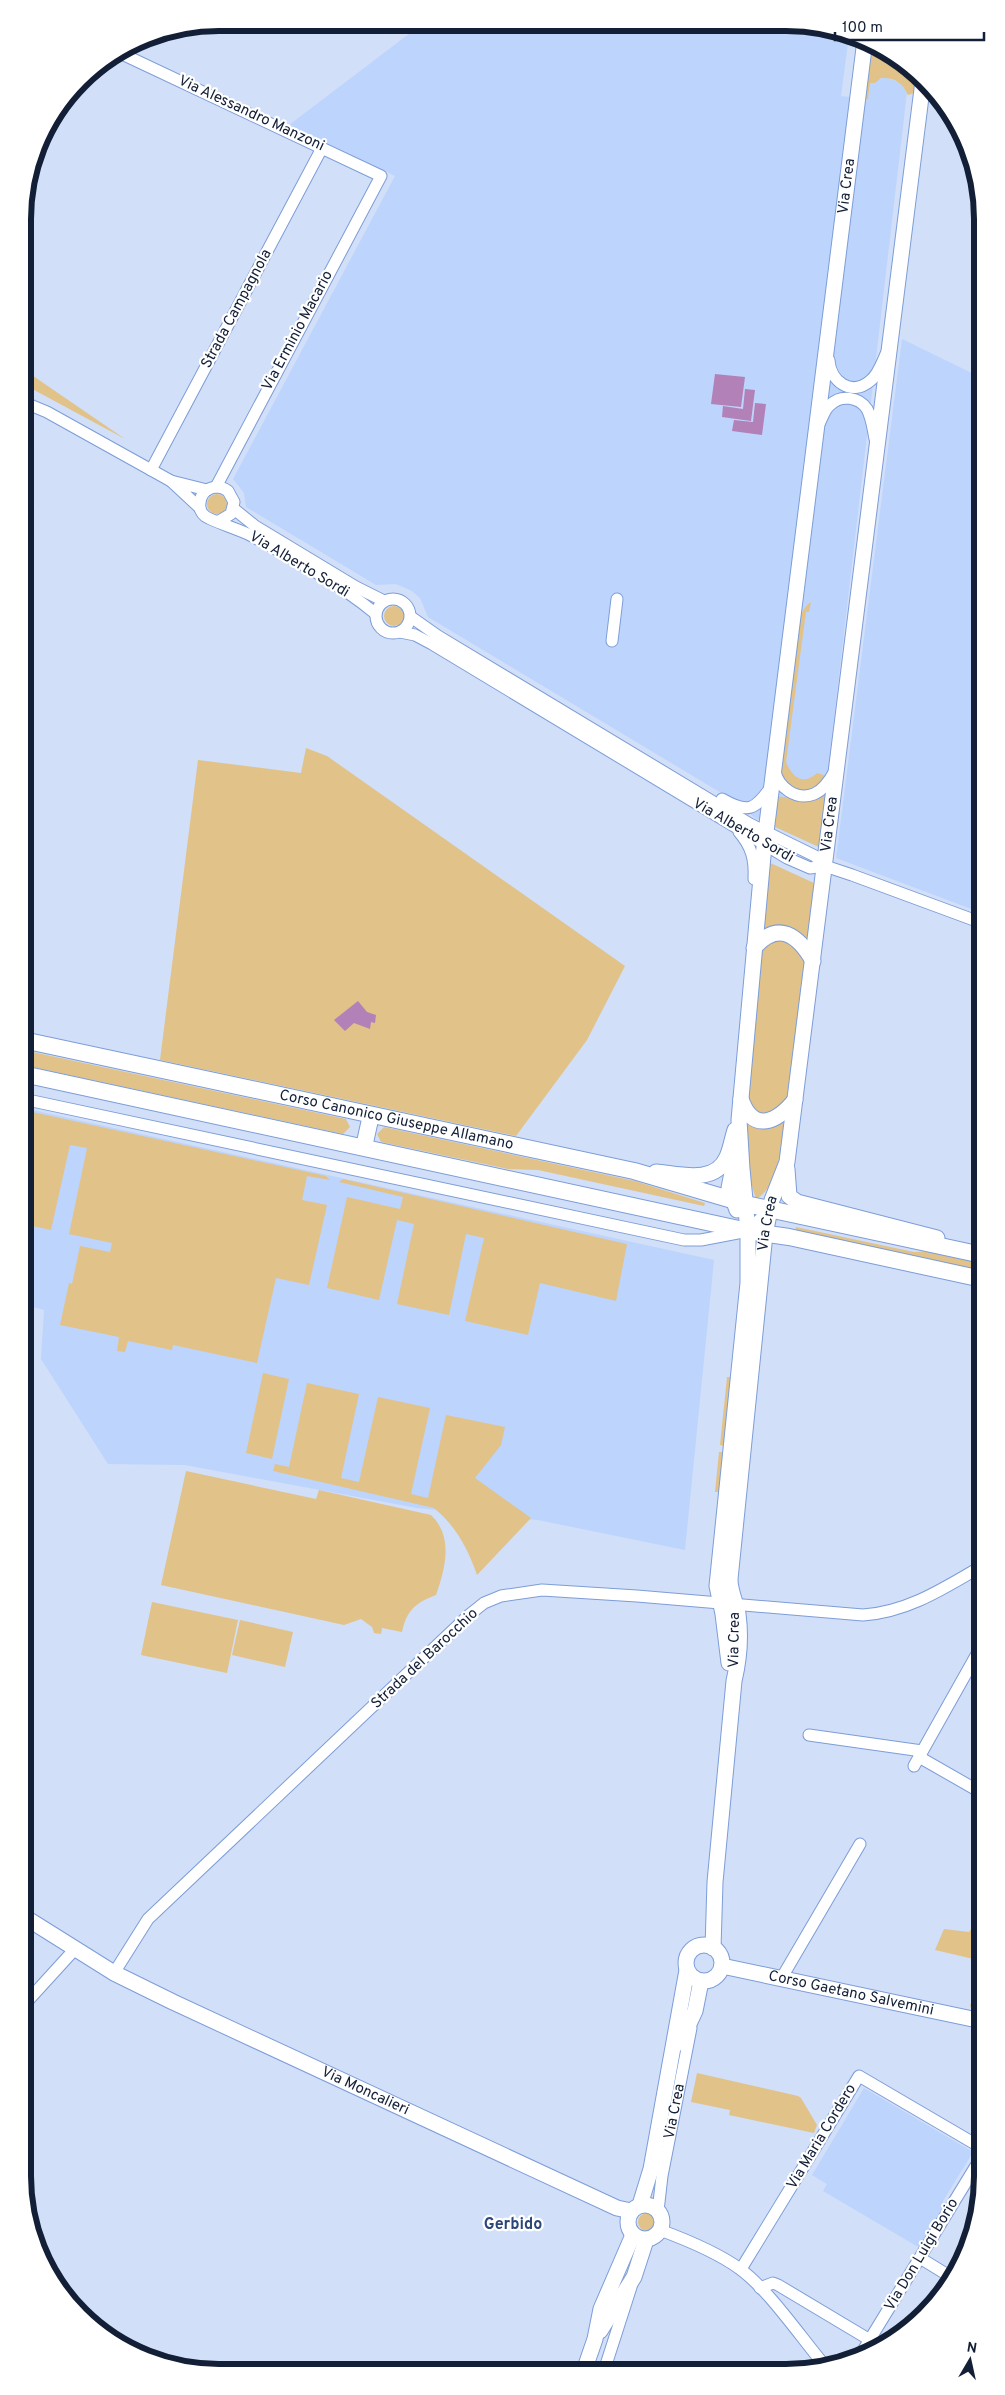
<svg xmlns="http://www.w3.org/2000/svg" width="1005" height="2395" font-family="Overpass,sans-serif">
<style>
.built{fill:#bdd4fd}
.green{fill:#e1c289}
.water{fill:#b181b8}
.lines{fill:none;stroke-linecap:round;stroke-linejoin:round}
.minor-casing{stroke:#7d9dd8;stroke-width:13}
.tertiary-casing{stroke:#7d9dd8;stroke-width:17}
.secondary-casing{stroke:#7d9dd8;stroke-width:18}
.minor{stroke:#fff;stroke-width:11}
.tertiary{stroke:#fff;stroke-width:15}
.secondary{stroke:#fff;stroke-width:16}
.labels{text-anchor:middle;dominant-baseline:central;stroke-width:4.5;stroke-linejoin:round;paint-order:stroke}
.street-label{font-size:15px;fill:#131f36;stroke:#fff}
.neighbourhood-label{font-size:16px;font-weight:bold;fill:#2b477a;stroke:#fff}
.rim{fill:none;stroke:#131f36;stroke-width:6}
</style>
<rect width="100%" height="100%" fill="#d1dff8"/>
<path class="built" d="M422,24L823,26L849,35L841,96L868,99L870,82L886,77L900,83L907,92L819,847L755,818L733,800L428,617L420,598L412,591L396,584L376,585L246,507L244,493L233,479L395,176L289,125Z
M902,339L982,378V913L836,858Z
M23,1108L714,1260L685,1550L538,1520L417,1508L185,1465L108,1464L41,1359L44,1310L23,1304Z
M864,2088L973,2152L943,2201L944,2208L920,2248L823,2191L827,2184L812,2175Z"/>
<path class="green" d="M871,42L916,72L914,93L908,95C903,83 894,77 881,78L875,83H870L868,99H863Z
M23,369L125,439L23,384Z
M207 504a10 10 0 1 1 20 0a10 10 0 1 1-20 0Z
M811,602L809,612H806L786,762C792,777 803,786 817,773L827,776L818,786L808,791L795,790L784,781L777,762L791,663C802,644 792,615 811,602Z
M384 616a10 10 0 1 1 20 0a10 10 0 1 1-20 0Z
M306,748L327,756L625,966L587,1040L516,1136L160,1060L198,760L301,773Z
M826,791L819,847L771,825L775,796L809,800Z
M766,861L814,883L807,942L764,932Z
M771,940L793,941L806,962L786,1103L777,1115H756L745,1096L757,955Z
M23,1050L346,1119L350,1127L343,1134L23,1065Z
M23,1110L326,1176L330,1180L307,1176L302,1200L327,1205L309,1285L276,1278L257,1363L173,1345L172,1350L128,1341L125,1352L117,1351L119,1337L60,1325L69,1283L72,1284L80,1246L110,1252L112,1243L69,1234L87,1148L70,1145L51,1230L23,1224Z
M747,1117H786C783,1137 778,1189 757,1198L755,1196C747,1170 742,1144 747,1117Z
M384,1127L635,1181L705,1203L704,1206L538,1170L508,1169L381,1142L377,1134Z
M343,1179L627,1244L616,1301L540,1283L528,1335L465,1321L484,1238L466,1234L449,1315L397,1304L414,1224L397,1220L379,1300L327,1288L347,1197L400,1209L403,1197L339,1182Z
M796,1227L914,1252L938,1251L982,1261V1271L795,1232Z
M263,1373L289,1379L272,1459L246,1453Z
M727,1377H731L724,1446L720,1445Z
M307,1383L359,1394L341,1478L359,1482L378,1397L430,1408L411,1494L428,1498L446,1415L505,1427L501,1445L475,1478L531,1518L477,1575C468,1549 456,1526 434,1508L273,1471L275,1464L289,1467Z
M719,1452H724L719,1492H715Z
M186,1471L316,1499L319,1490L431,1515C454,1537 445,1569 436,1595C415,1603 407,1610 402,1632L382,1628L381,1634L374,1633L372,1627L361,1619L344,1625L161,1585Z
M152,1602L238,1620L227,1673L141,1655Z
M240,1620L293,1632L285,1667L232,1655Z
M974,1925L982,1926V1961L935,1950L944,1929L969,1932Z
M982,1983V2011L971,2008L970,2005Z
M697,2073L798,2096L801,2098L817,2125L814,2133L729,2115L730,2110L691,2102Z
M638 2222a9 9 0 1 1 18 0a9 9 0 1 1-18 0Z"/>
<path class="water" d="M715,374L745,377L741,407L711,404Z
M745,389L755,390L751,421L722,417L723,406L743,409Z
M755,403L766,404L762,435L732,431L734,420L753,422Z
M358,1001L367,1012L376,1015L375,1023L371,1022L370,1029L354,1023L345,1031L334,1020Z"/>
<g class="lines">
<defs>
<g id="minor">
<path d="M120,53L381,176L216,487"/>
<path d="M829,360C830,381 851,397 870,381C878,375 882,363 886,354"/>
<path d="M23,402L47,412L171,481"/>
<path d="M820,422C823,416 825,409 830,405C841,394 859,397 867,409C872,418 873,429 875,439"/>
<path d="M151,470L322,148"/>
<path d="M200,508L171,481L207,490"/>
<path d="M234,509L255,526L356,587L384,601"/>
<path d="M219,521L231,514L234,502L228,491C217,483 201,488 200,503C199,508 201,513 205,516C209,520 241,530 250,535C292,558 340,584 376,614"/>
<circle cx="393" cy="616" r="17"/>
<path d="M411,617L438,636L750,824L815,856L825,866"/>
<path d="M400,632L415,635L432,644L787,858L810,868L825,866L852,875L982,923"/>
<path d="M612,641L617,599"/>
<path d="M775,771C778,787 796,801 814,794C824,790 830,780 835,771"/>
<path d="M722,799C748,814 755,810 771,787"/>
<path d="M739,832C752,847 755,860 754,879"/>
<path d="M23,1099L684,1240H701L748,1231L770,1209"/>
<path d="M809,1735L922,1751"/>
<path d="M919,1757L982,1793"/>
<path d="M914,1766L982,1645"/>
<path d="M114,1973L148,1919L469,1615L484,1603L501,1596L542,1590L637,1596L863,1615C908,1612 944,1588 982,1566"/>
<path d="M781,1979L860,1844"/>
<path d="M23,2006L75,1949"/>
<path id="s1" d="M658,2211L662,2176L691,2028"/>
<path d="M660,2230C687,2240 717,2252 740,2269C769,2290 802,2339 826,2367"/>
<path d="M920,2258L951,2277"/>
<path d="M741,2269L859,2076L982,2148"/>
<path d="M760,2288L773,2283L778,2285L870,2340"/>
<path d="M861,2354L982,2156"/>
<path d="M604,2371L631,2287"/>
</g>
<g id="tertiary">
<path d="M754,948C778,920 798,935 813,961"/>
<path d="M741,1099C753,1134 777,1122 795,1100"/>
<path d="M736,1152L729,1188L737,1210"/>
<path d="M787,1169L789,1196L797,1202L937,1238"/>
<path d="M656,1172C679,1174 715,1185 727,1157C731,1148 732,1139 735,1130"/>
<path id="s2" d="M729,1663L723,1614L717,1586L748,1283V1231L742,1169L739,1120L763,856L865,40"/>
<path id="s3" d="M23,1916L114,1973L173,2002L617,2208L631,2211"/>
<circle cx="704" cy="1963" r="18"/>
<path id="s4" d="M713,1948L715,1882L734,1681C739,1660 741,1636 738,1614C736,1602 730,1592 730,1579L765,1234L772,1200L787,1162L923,81"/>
<path id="s5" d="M722,1966L982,2021"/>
<path d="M680,2043L695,2011L701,1981"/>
<circle cx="645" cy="2222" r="17"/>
<path d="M640,2205L651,2169L687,1970"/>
<path d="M600,2331L634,2277L646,2240"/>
<path d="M584,2371L595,2339L601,2309L633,2235"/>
</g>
<g id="secondary">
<path id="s6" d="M23,1040L634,1171L746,1204L982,1255"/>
<path d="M23,1074L748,1231L789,1237L982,1279"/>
<path d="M364,1147L371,1115"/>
</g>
</defs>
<use href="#minor" class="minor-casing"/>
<use href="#tertiary" class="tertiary-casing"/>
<use href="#secondary" class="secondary-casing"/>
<use href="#minor" class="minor"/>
<use href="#tertiary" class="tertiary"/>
<use href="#secondary" class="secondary"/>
</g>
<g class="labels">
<g class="street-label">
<text transform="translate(251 114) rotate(25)">Via Alessandro Manzoni</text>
<text stroke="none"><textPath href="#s2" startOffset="1486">Via Crea</textPath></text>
<text transform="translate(237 309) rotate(-62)">Strada Campagnola</text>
<text transform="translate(298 331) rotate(-62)">Via Erminio Macario</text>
<text transform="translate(299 565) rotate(31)">Via Alberto Sordi</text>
<text stroke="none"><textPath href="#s4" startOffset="1134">Via Crea</textPath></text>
<text transform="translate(743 831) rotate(30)">Via Alberto Sordi</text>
<text stroke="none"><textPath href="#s6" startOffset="382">Corso Canonico Giuseppe Allamano</textPath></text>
<text stroke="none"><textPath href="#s4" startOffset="729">Via Crea</textPath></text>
<text transform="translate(735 1640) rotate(-89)">Via Crea</text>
<text transform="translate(425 1659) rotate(-43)">Strada del Barocchio</text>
<text stroke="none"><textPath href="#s5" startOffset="132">Corso Gaetano Salvemini</textPath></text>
<text stroke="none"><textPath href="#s3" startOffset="385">Via Moncalieri</textPath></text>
<text stroke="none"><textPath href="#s1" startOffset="101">Via Crea</textPath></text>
<text transform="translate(822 2137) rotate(-59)">Via Maria Cordero</text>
<text transform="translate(922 2255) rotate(-59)">Via Don Luigi Borio</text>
</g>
<g class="neighbourhood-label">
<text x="513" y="2225">Gerbido</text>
</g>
</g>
<path d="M0 0H1005V2395H0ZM219 31H786A188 188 0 0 1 974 219V2176A188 188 0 0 1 786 2364H219A188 188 0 0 1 31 2176V219A188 188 0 0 1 219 31Z" fill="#fff" fill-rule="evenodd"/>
<path class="rim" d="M219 31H786A188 188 0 0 1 974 219V2176A188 188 0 0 1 786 2364H219A188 188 0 0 1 31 2176V219A188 188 0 0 1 219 31Z"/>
<g transform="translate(970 2360) rotate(9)" stroke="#ffffff" stroke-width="4" paint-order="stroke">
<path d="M0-4L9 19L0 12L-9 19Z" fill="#131f36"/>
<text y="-8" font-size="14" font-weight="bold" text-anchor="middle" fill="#131f36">N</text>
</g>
<path d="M835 32v8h149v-8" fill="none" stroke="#131f36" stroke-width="2.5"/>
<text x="842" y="32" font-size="15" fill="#131f36" stroke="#ffffff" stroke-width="4" paint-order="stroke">100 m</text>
</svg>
